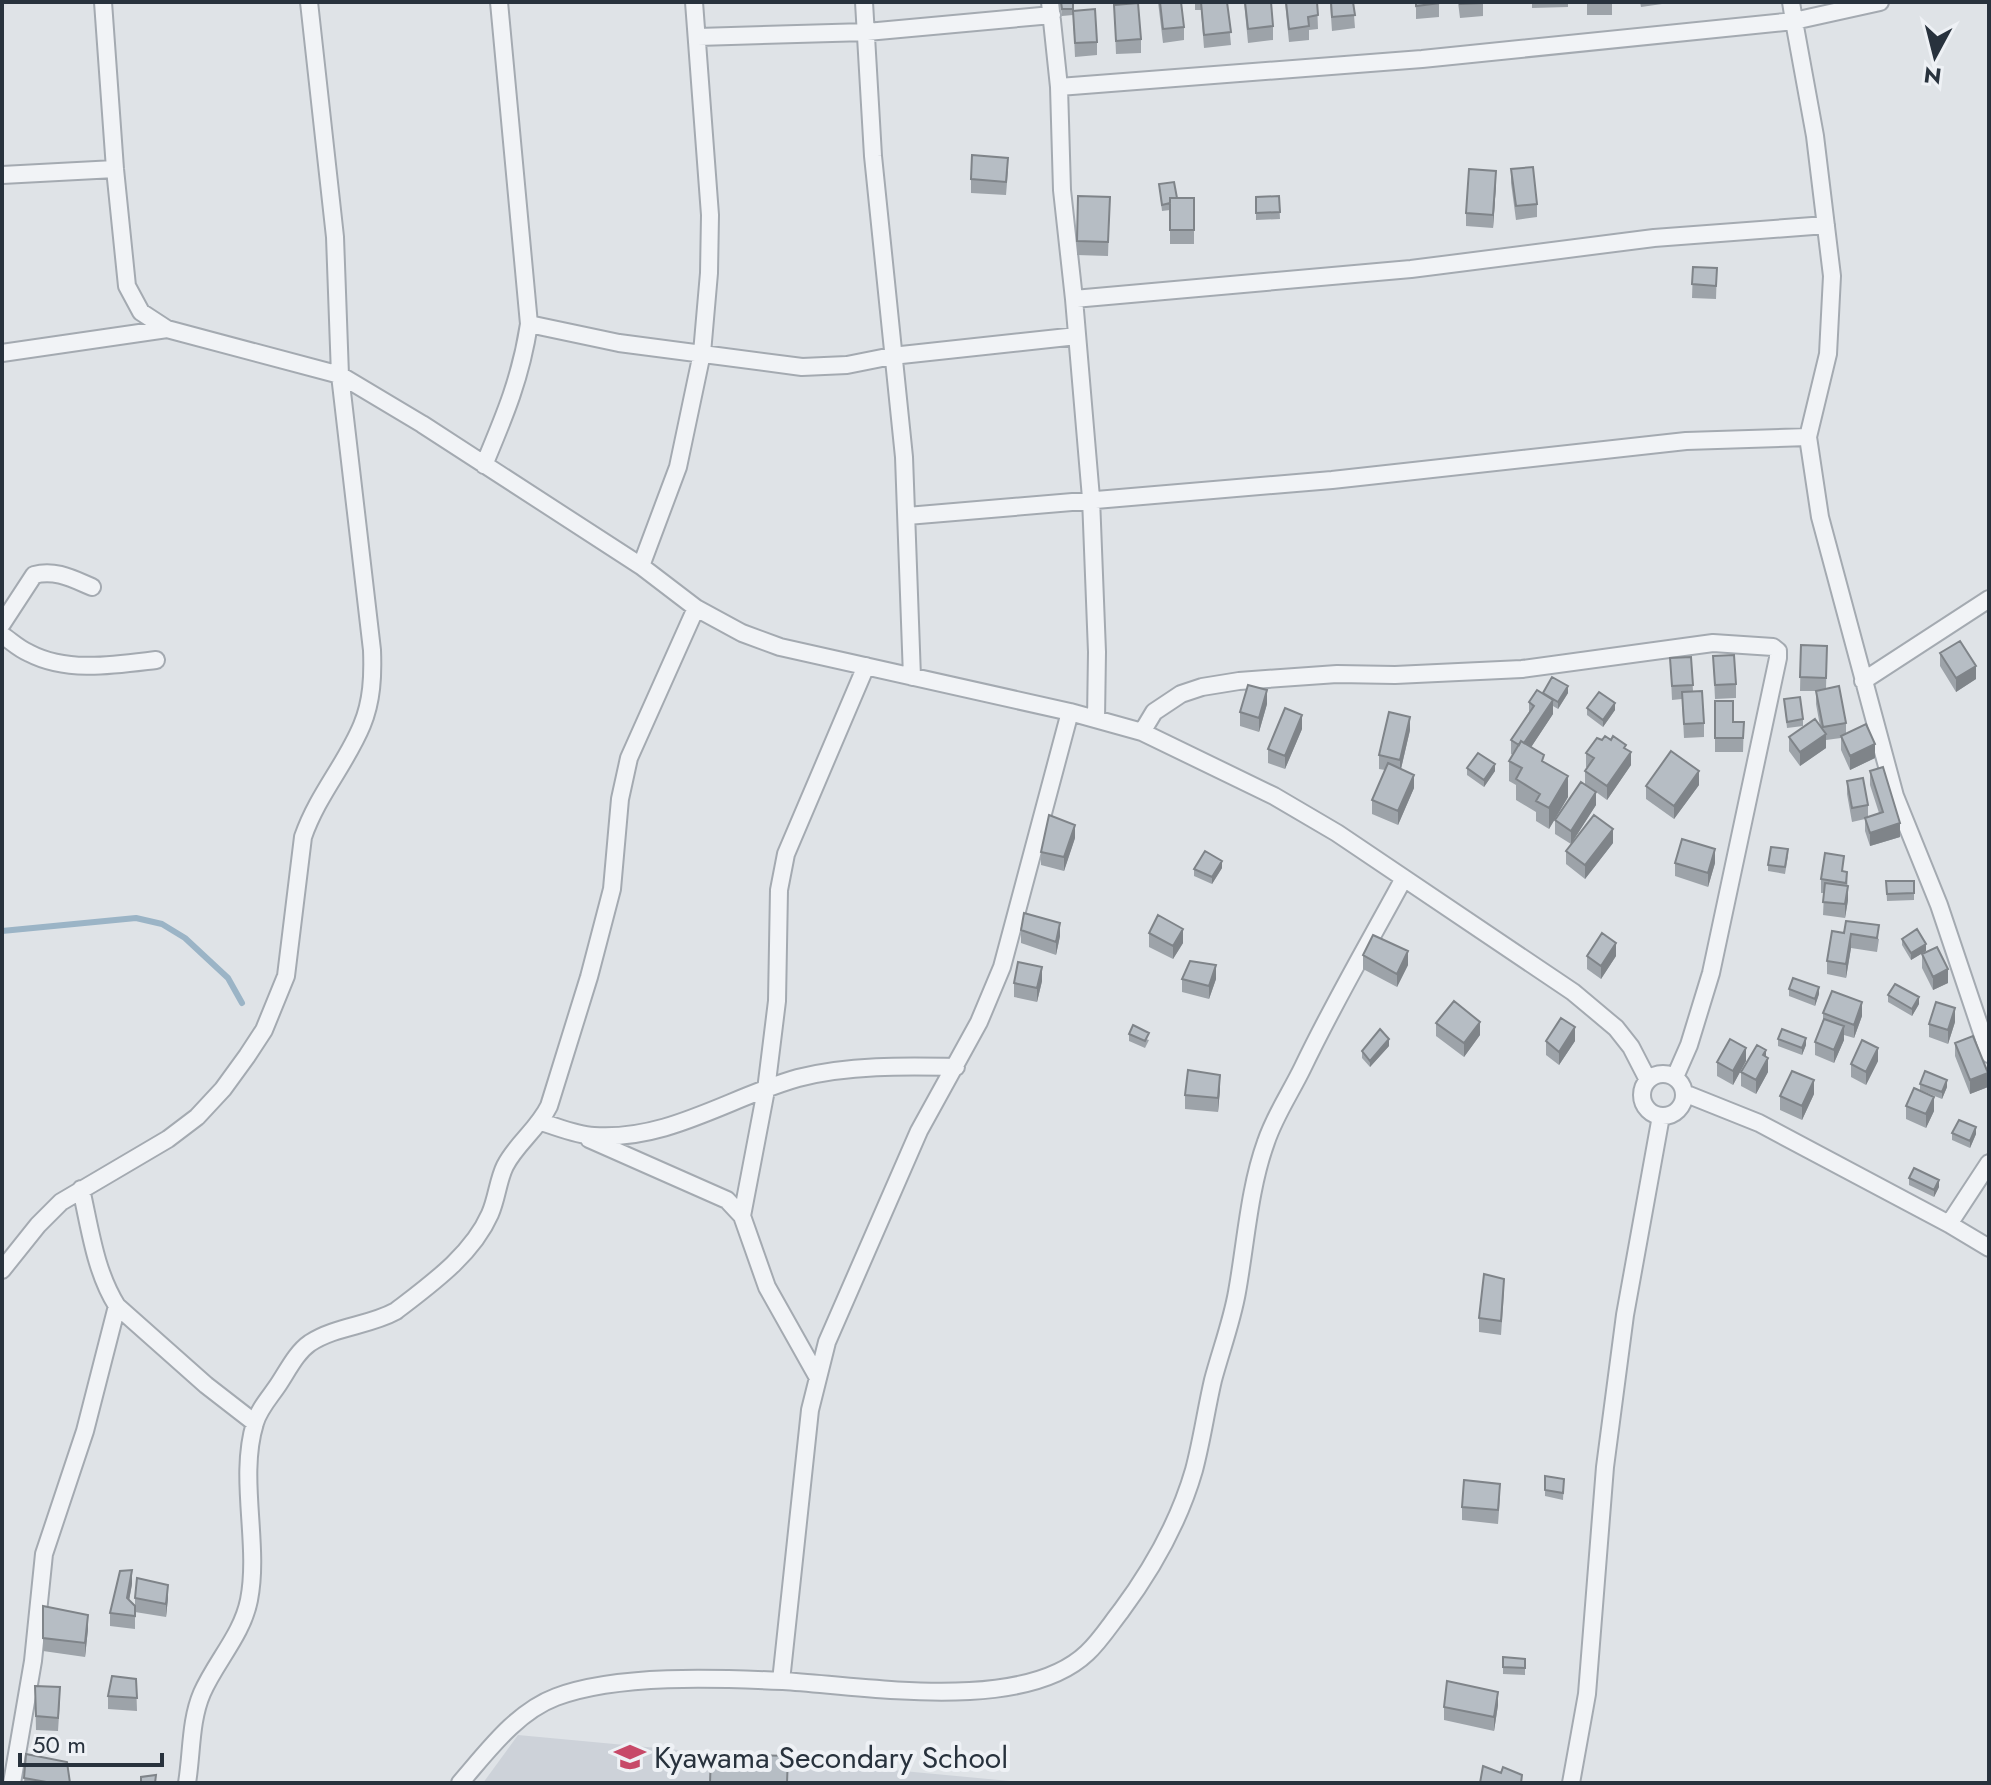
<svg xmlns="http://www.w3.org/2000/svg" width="1991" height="1785" font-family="Jost,sans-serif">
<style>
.built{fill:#cdd2d9}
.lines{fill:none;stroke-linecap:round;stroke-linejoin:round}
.stream{stroke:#9bb4c6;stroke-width:6}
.minor-casing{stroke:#a4aab1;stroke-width:20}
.minor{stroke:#f1f3f6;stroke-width:16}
.wall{fill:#9da3a9}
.shaded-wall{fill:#7f8489}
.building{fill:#b6bdc4;stroke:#7f8489;stroke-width:2}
.labels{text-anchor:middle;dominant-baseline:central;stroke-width:8;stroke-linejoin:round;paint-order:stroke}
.poi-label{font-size:30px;fill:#28323d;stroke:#eef1f5;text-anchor:start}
</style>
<rect width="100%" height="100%" fill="#dfe3e7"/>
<path class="built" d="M518,1735L1031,1783H483Z"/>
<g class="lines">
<path class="stream" d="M2,931L136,918L162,924L185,938L228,978L242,1003"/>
<defs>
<path id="minor" d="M103,2L115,169L127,286L141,312L167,329L340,375L422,424L641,566L696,608L742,633L780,647L1070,712L1142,732L1274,796L1337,833L1573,992L1616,1028L1631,1047L1648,1080
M864,2L873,156L904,457L912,677
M1050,2L1059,87L1062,190L1074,299L1091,498L1097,652L1096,719
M1791,2L1794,21L1880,2
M698,37L867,32L1052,15
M1059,87L1422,59L1794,21L1815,136L1832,276L1828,354L1808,437L1820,517L1895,796L1939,905L1989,1054
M2,175L115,169
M1074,299L1411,269L1654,238L1826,225
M529,324L619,343L802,367L847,365L892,356L1077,336
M2,353L167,329
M484,465C505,415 521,377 529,324L499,2
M907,516L1332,480L1686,441L1808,437
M641,566L678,467L702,353L709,273L710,215L694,2
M2,624L34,575C55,569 73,579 92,587
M2,635C11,641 19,649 29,653C67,673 115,665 156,660
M1863,681L1989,599
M1142,732L1154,712L1181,694L1202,687L1239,681L1337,674L1395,675L1522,669L1713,643L1773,647L1778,651V658L1711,973L1689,1045L1675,1077
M1642 1095a21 21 0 1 1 42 0a21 21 0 1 1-42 0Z
M1684,1093L1759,1123L1949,1224L1989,1248
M541,1122C558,1127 576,1135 594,1136C668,1141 730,1097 798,1078C848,1065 904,1066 956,1067
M589,1139L727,1200L742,1216L767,1287L817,1376
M81,1189C90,1228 95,1271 117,1306L206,1385L255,1423
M742,1216L766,1090L777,1001L779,890L786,854L866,666
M1949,1224L1989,1163
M2,1270L38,1225L61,1202L168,1139L197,1117L223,1089L247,1056L264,1030L286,976L303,837C318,794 346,764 362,725C372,701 373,676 372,650L340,375L335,237L309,2
M781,1681L810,1410L827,1342L919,1131L979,1022L1002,967L1070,712
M12,1783L33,1661L44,1554L85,1431L117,1306
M187,1783C192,1753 190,1721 202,1693C216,1661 242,1635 249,1600C260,1544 238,1478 255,1423C259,1408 272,1395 280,1382C289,1368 297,1352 310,1343C336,1326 369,1326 396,1311C431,1284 472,1255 490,1214C497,1198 498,1180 505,1166C516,1144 538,1129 549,1106L589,977L612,889L620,799L629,758L696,608
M460,1783C487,1752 516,1712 556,1697C617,1674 717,1678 783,1681C864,1686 1023,1714 1087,1653C1100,1641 1110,1625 1121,1611C1153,1568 1179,1522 1194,1470C1202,1440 1206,1410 1213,1380C1221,1350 1232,1321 1237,1292C1246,1242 1249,1189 1266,1142C1275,1115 1291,1092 1303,1067C1334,1002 1370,941 1404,878
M1571,1783L1587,1694L1605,1467L1625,1315L1661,1116"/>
</defs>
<use href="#minor" class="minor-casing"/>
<use href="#minor" class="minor"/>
</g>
<path class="wall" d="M1060,2H1073V11L1097,42V55L1075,57L1073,15L1062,16Z
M1158,2H1181L1184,27V40L1163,43Z
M1195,2H1227L1231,45L1204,48L1201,10H1195Z
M1244,2H1271L1273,26V40L1248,43Z
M1285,2H1317L1318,29L1309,30V40L1289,42Z
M1330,2H1353L1355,28L1332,31Z
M1416,2H1439V17L1416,19Z
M1458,2H1483V16L1460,18Z
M1532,2H1568V7L1532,8Z
M1587,2H1612V15H1587Z
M1640,2H1662V4L1641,7Z
M1114,5L1141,39V53L1116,54Z
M1511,169L1537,204V217L1516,220L1511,183Z
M1008,171L1006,195L971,193V179Z
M1159,184L1177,198H1194V244H1170V210L1162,211Z
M1496,184L1493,228L1466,226V213Z
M1078,196L1110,197L1108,256L1077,255Z
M1279,196L1280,219L1256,220V197Z
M1693,267L1717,268L1716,299L1692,298Z
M1801,645L1827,646L1826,689L1846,723V733L1875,758L1850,770L1841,750V738L1826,740V748L1800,766L1789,751V737L1820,726L1816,704V691H1800Z
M1940,653L1976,679L1956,692L1940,666Z
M1713,656L1736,684V698L1715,699Z
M1691,657L1693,691L1704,723V737L1684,738L1682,699L1672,700L1670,658Z
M1568,693L1558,709L1553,706V714L1531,747L1544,762L1568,797L1549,829L1536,821V812L1516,800V785L1509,781V761L1513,755L1511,754V740L1529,712V702L1543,694Z
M1784,699L1803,719V726L1787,728Z
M1715,701L1733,722H1744L1743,752H1715Z
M1267,704L1259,732L1240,726V712Z
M1587,708L1615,710L1603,727L1587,715Z
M1302,729L1285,769L1268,763V749Z
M1410,730L1401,769L1414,788L1398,825L1372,814V800L1385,770L1379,769V755Z
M1626,749L1631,765L1607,800L1596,792V805L1571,844L1555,834V820L1585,785V771L1588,768L1586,767V753Z
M1467,768L1495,771L1484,787L1467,775Z
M1870,771L1900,837L1870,846L1865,831V819L1852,822L1847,794V781L1868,805V817L1879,813L1870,785Z
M1699,785L1674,819L1646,799V786Z
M1075,838L1064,871L1041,865V852Z
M1613,843L1585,879L1566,864V851Z
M1788,856L1785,874L1768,871V865Z
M1675,863H1715L1708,887L1675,876Z
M1222,868L1212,884L1194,876V869Z
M1844,871L1847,872L1848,900L1845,918L1823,915L1824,893H1821V879Z
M1886,881H1914V900L1887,901Z
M1846,921L1879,939L1877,952L1851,948L1846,978L1827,974V961L1844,933Z
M1021,930L1060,936L1056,955L1021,943Z
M1149,933L1183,943L1173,959L1149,947Z
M1902,939L1926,951L1911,960L1902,945Z
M1922,954L1948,983L1933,990L1922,968Z
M1363,955L1408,965L1397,987L1363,969Z
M1587,956H1616L1601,979L1587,969Z
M1182,979H1216L1209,999L1182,992Z
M1042,981L1037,1002L1014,997V983Z
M1789,989L1819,994L1815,1006L1789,996Z
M1888,995L1919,1004L1912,1016L1888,1002Z
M1823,1013L1862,1016L1854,1038L1844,1035V1040L1834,1063L1815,1055V1042L1823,1020Z
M1955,1022L1948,1044L1929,1037V1024Z
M1436,1023L1480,1035L1464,1057L1436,1036Z
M1129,1034L1149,1040L1145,1048L1129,1041Z
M1778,1039L1806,1045L1802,1055L1778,1046Z
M1546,1041H1575L1559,1065L1546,1055Z
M1955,1043L1988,1087L1970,1094L1955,1056Z
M1389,1046L1370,1067L1362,1058V1051Z
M1766,1057L1768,1072L1756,1094L1741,1086V1072Z
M1746,1061L1733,1085L1717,1076V1062Z
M1878,1061L1866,1085L1851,1077V1064Z
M1920,1084L1947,1087L1942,1099L1920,1090Z
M1220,1089L1218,1112L1185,1109V1095Z
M1814,1094L1802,1120L1780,1110V1096Z
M1906,1106L1934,1111L1926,1128L1906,1119Z
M1952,1133L1976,1134L1970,1148L1952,1140Z
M1909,1178L1939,1187L1934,1197L1909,1185Z
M1504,1292L1501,1335L1479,1332V1318Z
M1545,1476L1564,1479L1563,1500L1545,1496Z
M1500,1498L1498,1524L1462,1520V1507Z
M132,1584L129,1600L135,1605V1598H168L166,1617L135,1612V1629L110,1626V1613Z
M43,1606L88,1629L85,1657L43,1651Z
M1503,1657L1525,1659V1675L1503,1674Z
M136,1679L137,1711L108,1709V1696Z
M35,1686L60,1700L58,1731L36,1730Z
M1498,1705L1494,1731L1444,1720V1707Z
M26,1754L70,1783H24Z"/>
<path class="shaded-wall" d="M1496,171V184L1493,228V215Z
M1976,666V679L1956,692V678Z
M1568,686V693L1558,709V702Z
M1267,690V704L1259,732V718Z
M1553,700V714L1522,761V747Z
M1615,703V710L1603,727V720Z
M1302,715V729L1285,769V756Z
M1410,717V730L1400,773V760Z
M1826,734V748L1800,766V752Z
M1875,744V758L1850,770V756Z
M1631,752V765L1607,800V786Z
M1495,764V771L1484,787V780Z
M1699,771V785L1674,819V806Z
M1414,775V788L1398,825V811Z
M1568,776V797L1549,829V808Z
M1596,792V805L1571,844V831Z
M1900,823V837L1870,846V833Z
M1075,825V838L1064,871V857Z
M1613,829V843L1585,879V865Z
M1715,849V863L1708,887V873Z
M1222,861V868L1212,884V877Z
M1848,886V900L1845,918V904Z
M1060,923V936L1056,955V942Z
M1183,929V943L1173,959V946Z
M1851,934V948L1846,978V964Z
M1616,943V956L1601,979V966Z
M1926,944V951L1911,960V953Z
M1408,951V965L1397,987V974Z
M1216,965V979L1209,999V986Z
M1042,967V981L1037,1002V988Z
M1948,969V983L1933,990V977Z
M1819,987V994L1815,1006V999Z
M1919,997V1004L1912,1016V1009Z
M1862,1002V1016L1854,1038V1025Z
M1955,1008V1022L1948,1044V1030Z
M1480,1022V1035L1464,1057V1043Z
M1844,1026V1040L1834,1063V1050Z
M1575,1027V1041L1559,1065V1052Z
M1806,1038V1045L1802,1055V1048Z
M1389,1039V1046L1370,1067V1061Z
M1746,1048V1061L1733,1085V1071Z
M1878,1048V1061L1866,1085V1072Z
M1766,1050V1063L1768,1058V1072L1756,1094V1080L1763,1055Z
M1988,1073V1087L1970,1094V1080Z
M1220,1075V1089L1218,1112V1098Z
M1814,1080V1094L1802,1120V1106Z
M1947,1080V1087L1942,1099V1092Z
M1934,1097V1111L1926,1128V1114Z
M1976,1127V1134L1970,1148V1141Z
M1939,1180V1187L1934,1197V1190Z
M132,1570V1584L127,1612V1598Z
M168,1585V1598L166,1617V1604Z
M88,1615V1629L85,1657V1643Z
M1498,1692V1705L1494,1731V1717Z"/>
<path class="building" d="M1061,2H1073V9H1062Z
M1160,2H1181L1184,27L1163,29Z
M1201,2H1227L1231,32L1204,35Z
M1245,2H1271L1273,26L1248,29Z
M1286,2H1317L1318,15L1308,17L1309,26L1289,29Z
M1331,2H1353L1355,15L1332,17Z
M1416,2H1439V3L1416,6Z
M1459,2H1483V3L1460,4Z
M1138,3L1141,39L1116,41L1114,5Z
M1095,9L1097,42L1075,43L1073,11Z
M972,155L1008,158L1006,182L971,179Z
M1533,167L1537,204L1516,206L1511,169Z
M1469,169L1496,171L1493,215L1466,213Z
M1174,182L1177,198H1170V203L1162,205L1159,184Z
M1078,196L1110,197L1108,242L1077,241Z
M1279,196L1280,212L1256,213V197Z
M1170,198H1194V230H1170Z
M1693,267L1717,268L1716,286L1692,284Z
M1960,641L1976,666L1956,678L1940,653Z
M1801,645L1827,646L1826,678L1800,677Z
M1734,655L1736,684L1715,685L1713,656Z
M1691,657L1693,685L1672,686L1670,658Z
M1552,677L1568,686L1558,702L1543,693Z
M1248,685L1267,690L1259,718L1240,712Z
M1839,686L1846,723L1823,727L1816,691Z
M1537,690L1553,700L1524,743L1521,741L1519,745L1511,740L1534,706L1529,702Z
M1702,691L1704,723L1684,724L1682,692Z
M1599,692L1615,703L1603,720L1587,708Z
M1800,697L1803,719L1787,722L1784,699Z
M1715,701H1733V722H1744L1743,738H1715Z
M1285,708L1302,715L1285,756L1268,749Z
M1389,712L1410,717L1400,760L1379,755Z
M1815,719L1826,734L1800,752L1789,737Z
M1866,724L1875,744L1850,756L1841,736Z
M1605,736L1611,740L1613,736L1626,745L1624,748L1631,752L1607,786L1585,771L1594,758L1586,753L1597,738L1602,740Z
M1521,741L1544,755L1542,761L1568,776L1549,808L1536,801L1540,794L1516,779L1522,768L1509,761Z
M1671,751L1699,771L1674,806L1646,786Z
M1478,753L1495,764L1484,780L1467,768Z
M1388,763L1414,775L1398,811L1372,800Z
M1883,767L1900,823L1870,833L1865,818L1883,812L1870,771Z
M1863,778L1868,805L1852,808L1847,781Z
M1581,782L1596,792L1571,831L1555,820Z
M1049,815L1075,825L1064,857L1041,852Z
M1594,815L1613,829L1585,865L1566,851Z
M1682,839L1715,849L1708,873L1675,863Z
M1771,847L1788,849L1785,867L1768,865Z
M1205,851L1222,861L1212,877L1194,869Z
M1825,853L1844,856L1842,871L1847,872L1846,883L1821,879Z
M1886,881H1914V893L1887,894Z
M1825,883L1848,886L1845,904L1823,902Z
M1024,913L1060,923L1056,942L1021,930Z
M1158,915L1183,929L1173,946L1149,933Z
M1846,921L1879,925L1877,938L1851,934L1846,964L1827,961L1832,931L1844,933Z
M1917,929L1926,944L1911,953L1902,939Z
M1602,933L1616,943L1601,966L1587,956Z
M1373,935L1408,951L1397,974L1363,955Z
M1937,947L1948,969L1933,977L1922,954Z
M1190,961L1216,965L1209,986L1182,979Z
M1018,962L1042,967L1037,988L1014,983Z
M1793,978L1819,987L1815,999L1789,989Z
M1895,984L1919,997L1912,1009L1888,995Z
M1832,991L1862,1002L1854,1025L1823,1013Z
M1454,1001L1480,1022L1464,1043L1436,1023Z
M1936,1002L1955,1008L1948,1030L1929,1024Z
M1561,1018L1575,1027L1559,1052L1546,1041Z
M1824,1019L1844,1026L1834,1050L1815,1042Z
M1133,1025L1149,1033L1145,1041L1129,1034Z
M1380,1029L1389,1039L1370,1061L1362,1051Z
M1782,1029L1806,1038L1802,1048L1778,1039Z
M1973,1036L1988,1073L1970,1080L1955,1043Z
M1730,1039L1746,1048L1733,1071L1717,1062Z
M1862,1040L1878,1048L1866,1072L1851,1064Z
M1757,1045L1766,1050L1763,1055L1768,1058L1756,1080L1741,1072Z
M1188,1070L1220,1075L1218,1098L1185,1095Z
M1792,1071L1814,1080L1802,1106L1780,1096Z
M1925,1071L1947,1080L1942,1092L1920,1084Z
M1914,1088L1934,1097L1926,1114L1906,1106Z
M1959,1120L1976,1127L1970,1141L1952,1133Z
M1914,1168L1939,1180L1934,1190L1909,1178Z
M1484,1274L1504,1279L1501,1321L1479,1318Z
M1545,1476L1564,1479L1563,1493L1545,1490Z
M1464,1480L1500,1484L1498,1510L1462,1507Z
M132,1570L127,1598L135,1606V1616L110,1613L120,1571Z
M137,1578L168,1585L166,1604L135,1598Z
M43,1606L88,1615L85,1643L43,1638Z
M1503,1657L1525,1659V1668L1503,1667Z
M112,1676L136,1679L137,1698L108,1696Z
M1447,1681L1498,1692L1494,1717L1444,1707Z
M35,1686L60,1687L58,1718L36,1716Z
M26,1754L67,1762L70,1783H52L24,1778Z
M711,1754L788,1756L787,1783H710Z
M1483,1766L1501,1773L1503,1767L1522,1775L1521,1783H1480Z
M156,1775L155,1783H141V1777Z"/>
<defs>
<symbol id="school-bare" viewBox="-9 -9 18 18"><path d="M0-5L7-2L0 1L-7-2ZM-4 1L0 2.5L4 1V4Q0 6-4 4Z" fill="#c74968" stroke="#eef1f5" stroke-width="2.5" paint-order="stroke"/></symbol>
</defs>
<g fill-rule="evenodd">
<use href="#school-bare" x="608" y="1735" width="44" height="44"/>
</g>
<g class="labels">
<g class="poi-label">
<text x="654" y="1757">Kyawama Secondary School</text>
</g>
</g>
<rect width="1991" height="1785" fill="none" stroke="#28323d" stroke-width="8"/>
<g transform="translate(1935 56) rotate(187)" stroke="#eef1f5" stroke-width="6" paint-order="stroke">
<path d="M0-6L14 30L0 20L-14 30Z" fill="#28323d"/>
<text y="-12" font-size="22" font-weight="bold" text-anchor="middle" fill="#28323d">N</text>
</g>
<path d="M20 1753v12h142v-12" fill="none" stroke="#28323d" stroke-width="4"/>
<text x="32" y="1753" font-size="24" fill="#28323d" stroke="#eef1f5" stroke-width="6" paint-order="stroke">50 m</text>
</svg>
